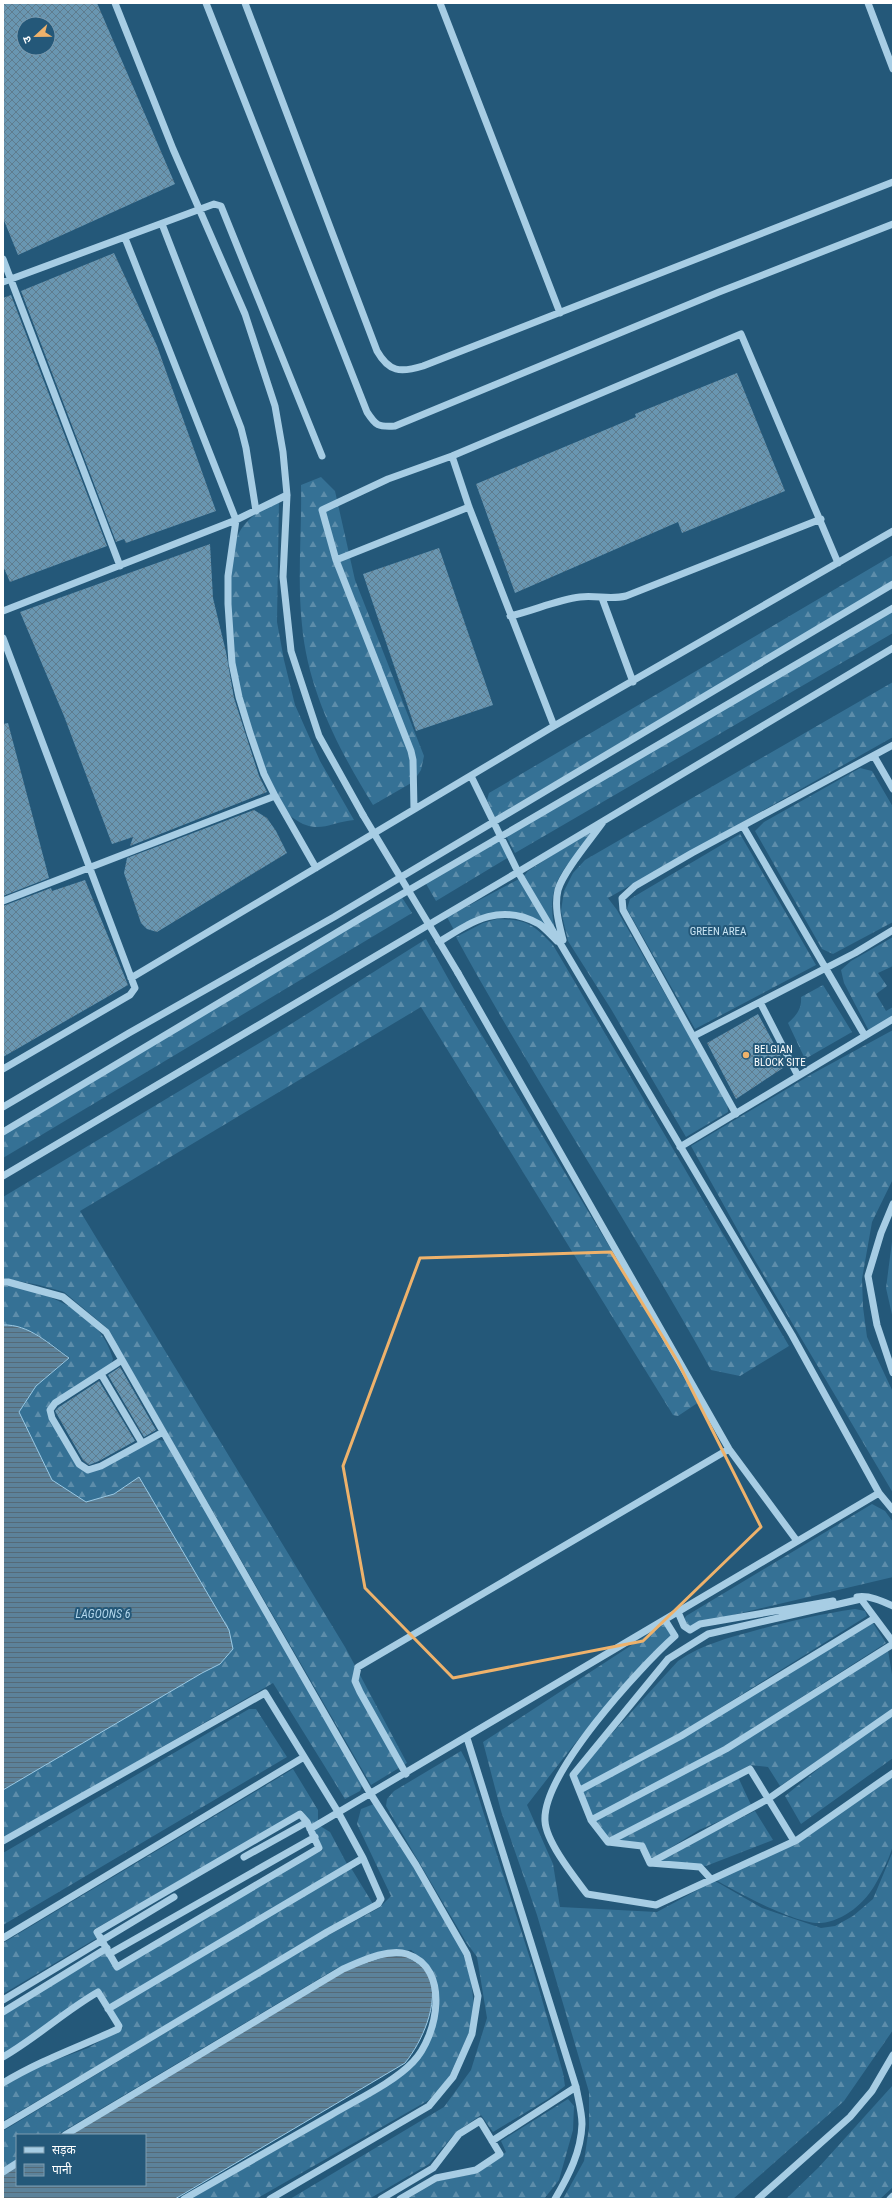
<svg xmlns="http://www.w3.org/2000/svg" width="896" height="2202" font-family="'Roboto Condensed','Noto Sans Devanagari',sans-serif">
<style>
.forest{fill:url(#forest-firs)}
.water{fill:url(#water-rules);stroke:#9bcae5}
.building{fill:url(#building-cross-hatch);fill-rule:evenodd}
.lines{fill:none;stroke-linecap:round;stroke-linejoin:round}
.minor{stroke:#a7cde4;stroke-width:7}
.minor-bridge{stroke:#a7cde4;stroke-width:7}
.marked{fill:none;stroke:#eeb26b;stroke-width:3;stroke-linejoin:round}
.poi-dot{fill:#eeb26b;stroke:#245879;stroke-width:1.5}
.labels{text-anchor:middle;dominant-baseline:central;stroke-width:4;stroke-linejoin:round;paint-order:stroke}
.park-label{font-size:11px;fill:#c9e4f3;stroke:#245879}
.poi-label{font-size:11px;fill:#fff;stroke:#245879;text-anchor:start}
.water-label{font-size:12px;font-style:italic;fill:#b2d6ec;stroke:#245879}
</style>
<defs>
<pattern id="forest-firs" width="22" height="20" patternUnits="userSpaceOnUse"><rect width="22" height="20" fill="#357195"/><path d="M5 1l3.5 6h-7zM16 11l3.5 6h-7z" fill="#5d8daa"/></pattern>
<pattern id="water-rules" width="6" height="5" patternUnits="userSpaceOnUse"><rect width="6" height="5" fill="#5c829a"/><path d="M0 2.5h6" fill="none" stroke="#556a77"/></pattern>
<pattern id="building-cross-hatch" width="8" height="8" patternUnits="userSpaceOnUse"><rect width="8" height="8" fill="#6996b1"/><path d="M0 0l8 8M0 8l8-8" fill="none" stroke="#5f7c8e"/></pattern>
</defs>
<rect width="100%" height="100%" fill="#245879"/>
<path class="forest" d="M321,477L335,491L355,580L424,756L421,770L413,782L373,805C339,750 308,691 302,625C297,578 302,532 301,485Z
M279,500L277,622L284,660L295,705L320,761L354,820C329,822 318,836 293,818C280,808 270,781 264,765C258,750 252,735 247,720C233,672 221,591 235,543C242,519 259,512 279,500Z
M893,555V581L495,817L487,800L489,793Z
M893,610V633L515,853L506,836Z
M893,682V737L608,898L617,910L727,1102L728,1112L686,1137L611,1009L568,941L561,911L564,891L573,873L585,860Z
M860,768L872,771L893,807V922L833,954L822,949L755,831L764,822Z
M590,831L594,833C566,866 544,883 555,930L523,877L528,871Z
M740,834L816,965L695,1029L627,909L630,899Z
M500,838L509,857L436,901L425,882Z
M519,879L558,939L541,923L496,912L454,930L447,917Z
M401,896L412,913L3,1158V1133Z
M497,919C527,920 532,923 553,945L789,1346L740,1376L711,1370C630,1223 536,1084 456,937L483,923Z
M893,937V966L878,973L887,986L876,994L886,1011L893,1007V1017L869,1031L844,983L841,970L851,961Z
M426,939L454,989L702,1400L678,1416L673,1415L421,1007L80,1211L345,1647L407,1763L371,1785L107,1328L64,1292L39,1285L3,1278V1197L291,1024Z
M823,985L852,1032L805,1059L788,1023C796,1016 802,1009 801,997Z
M893,1030V1179L872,1222L862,1279L863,1307L867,1337L893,1392V1493L747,1247L691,1146L812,1074Z
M893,1234V1319L886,1288Z
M3,1285C46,1291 101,1312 113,1359L110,1367L48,1409L84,1471L154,1439L165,1441L363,1782L360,1791L345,1799L273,1683L3,1839V1790L202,1673L220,1664L138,1478L114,1494L86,1502L52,1480L19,1412L36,1386L70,1358C51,1344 29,1324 3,1325Z
M872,1504L885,1511L893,1522V1577L699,1623L689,1628L684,1620L686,1616Z
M855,1609L865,1611L867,1616L664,1743L580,1788L574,1775L678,1661C703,1644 728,1638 757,1630C790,1621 821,1614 855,1609Z
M873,1623L886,1643L722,1748L592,1818L581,1790Z
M664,1624L672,1636C618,1686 572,1747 527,1805L553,1864L560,1907L657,1912L703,1887L710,1878L762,1908L821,1928L835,1926L853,1916L873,1899L893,1851V2030L844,2101L733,2199H563L584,2161L589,2128V2092L537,1915L501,1811L483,1742Z
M888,1650L893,1681V1709L780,1786L768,1767L750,1765L609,1840L593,1820L652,1791Z
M249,1709H256L287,1757L3,1925V1853Z
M893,1713V1758L801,1824L785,1796L834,1756Z
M461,1751L468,1764L533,1968L563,2073L565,2086L548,2099L493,2132L481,2115L456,2132L429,2164L369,2199H290L444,2107L471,2070L487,2018L477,1957L466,1942L386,1806L387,1799L394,1791Z
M293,1769L318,1810V1822L312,1826L302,1810L93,1930L97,1938L3,1994V1943Z
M738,1777L752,1807L699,1830L651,1860L642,1845L611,1841Z
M893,1777C893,1798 896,1822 893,1844C891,1856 882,1872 876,1883C866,1902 844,1921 821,1923C797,1925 737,1892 714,1879L792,1846Z
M374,1804L421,1878L462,1949L471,1981L474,2005L470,2030L449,2077L429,2100L256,2199H191L383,2089L415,2063L428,2040L437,1998L436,1979L422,1959L411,1950L387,1951L337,1968L57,2135H17V2159L3,2168V2131L314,1943L379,1908L391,1896L357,1824L361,1809Z
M755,1811L773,1840L706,1866L657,1861Z
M320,1826L330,1832L347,1864L108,2007L100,1991L3,2055V2016L106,1950L117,1969L241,1896L254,1891L253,1888L323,1850L314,1830Z
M351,1868L373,1904L3,2121V2087L37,2067L88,2048L123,2028L112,2009Z
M893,2085V2187L880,2199H786L819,2167Z
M568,2099L574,2106L573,2130L559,2180L544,2199H407L438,2181L478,2173L506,2152L501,2141Z"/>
<path class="water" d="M3,1325C29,1324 49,1344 69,1358L36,1386L19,1412L52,1480L86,1502L114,1494L139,1477L229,1630L233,1649L220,1664L202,1673L3,1790Z
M405,1955C414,1961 427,1967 430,1977C439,2004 422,2042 405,2063L175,2199H3V2173L17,2165V2185H145V2135H67L343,1970L385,1956Z"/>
<path class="building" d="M3,3H97L175,184L18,255L3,218ZM24,24H48V48H24Z
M114,253L157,346L216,511L126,543L124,539L116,542L21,291Z
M11,295L107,546L10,582L3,566V298Z
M737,373L785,491L682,533L678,522L515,593L476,484L636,417L635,414Z
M210,544L213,598L226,652L234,698L259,776L267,792L130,846L133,837L112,844L64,716L20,612Z
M439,548L493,705L416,731L363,574Z
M8,723L49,878L3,896V724Z
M254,810L267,818L276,831L287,853L157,932L147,929L141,923L124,873L127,858Z
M85,880L128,985L3,1057V906L51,888L52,891Z
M758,1014L786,1066L736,1099L707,1043Z
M120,1367L156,1430L144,1437L108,1375Z
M99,1381L135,1441L99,1461L89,1465L83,1460L55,1411L59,1407Z"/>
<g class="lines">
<path class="minor" d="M115,3L173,149L245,314L275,406L283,452L287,495L283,577L291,651L319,736L363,815
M206,3L367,412C376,426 378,427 395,426L719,292L893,224
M245,3L377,351C389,372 400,373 423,366L893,182
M440,3L560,313
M868,3L893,69
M162,224L241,428L246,448L256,511
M125,238L236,520L228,576V604L232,663L239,697L250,733L264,774L275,796
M3,259L120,566
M3,282L214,204L221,206L322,456
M452,456L469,507L554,726
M336,560L469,507
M602,598L633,682
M3,611L236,520L287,495
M510,616C533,611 556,600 580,597C596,595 610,600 626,596L821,519
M3,638L135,988L130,995L3,1069
M874,756L893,789
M471,776L518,872L792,1335L879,1493L893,1510
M414,809L413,760L411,751L336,560L322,510L388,479L452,456L741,334L838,563
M743,826L865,1036
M3,901L275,796L316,868
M563,940C559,924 554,907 558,890C563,872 591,839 603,822
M439,942C471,922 500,902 539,924C545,928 551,935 557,941
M458,973L729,1449L797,1541
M131,978L554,726L893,531
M760,1002L798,1076
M694,1036L855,953L893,930
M3,1107L129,1033L334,917L893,584
M736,1114L623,910L622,898L635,886L692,853L893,745
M3,1132L361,918L893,608
M680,1147L893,1019
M3,1176L518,872L893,648
M893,1204L881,1233L868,1276L877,1325L893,1373
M3,1282H8L63,1297L106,1332L370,1793L416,1865L467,1954L478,1996L472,2034L453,2077L429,2106L270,2199
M122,1360L55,1403L50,1410L52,1418L79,1464L88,1470L101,1466L163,1432
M101,1374L142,1443
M857,1597C869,1595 882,1601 893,1606
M678,1612L684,1626L690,1630L700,1624L833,1601
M665,1620L675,1636C639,1668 542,1774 545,1821C546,1842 575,1878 587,1894L656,1905L797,1840L893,1773
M467,1738L576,2087C578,2098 582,2112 582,2124C581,2152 569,2175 555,2199
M406,1774L360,1692L355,1681L358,1667L729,1449
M580,1790L681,1736L875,1618
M300,1814L307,1822L319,1848L117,1967L97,1932Z
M591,1820L726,1749L893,1644
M310,1829L879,1493
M3,1841L265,1693L338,1812L363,1858L381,1899L378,1904L327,1932L3,2126
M608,1842L750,1769L794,1841
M244,1857L307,1822
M650,1863L768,1799L893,1712
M710,1878L700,1867L650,1863L642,1846L608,1842L591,1820L573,1775L668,1659L708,1634L861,1599L893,1642
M3,1938L304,1757
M109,1954L315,1837
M3,2000L174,1897
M108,2009L363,1858
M3,2012L107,1948
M3,2057C36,2038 65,2011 98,1992L119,2026L118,2029C79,2047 41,2060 3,2083
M65,2135L343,1969C360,1962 387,1948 407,1954C451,1968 438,2036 413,2062C393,2083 356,2100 331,2115C282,2143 233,2171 184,2199
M492,2141L576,2087
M3,2172L17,2163
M381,2199L433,2168L459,2134L480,2121L500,2154L476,2170L436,2178L400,2199
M758,2199L850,2117L872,2091L893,2055
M890,2199L893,2196"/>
<path class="minor-bridge" d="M363,815L458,973"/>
</g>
<path class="marked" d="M611,1252L678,1362L761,1527L643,1641L453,1678L365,1588L343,1466L420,1258Z"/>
<circle class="poi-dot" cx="746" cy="1055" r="4"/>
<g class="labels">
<g class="park-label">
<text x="718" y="931">GREEN AREA</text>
</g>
<g class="poi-label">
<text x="754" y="1049">BELGIAN<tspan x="754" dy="13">BLOCK SITE</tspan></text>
</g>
<g class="water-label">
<text x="103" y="1614">LAGOONS 6</text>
</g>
</g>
<rect width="896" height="2202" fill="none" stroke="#ffffff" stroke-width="8"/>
<rect x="16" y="2134" width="130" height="52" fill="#245879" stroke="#7c9baf"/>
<rect x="24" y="2147" width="20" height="6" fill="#a7cde4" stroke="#7c9baf"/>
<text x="52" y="2154" font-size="12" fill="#ffffff">सड़क</text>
<rect x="24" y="2164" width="20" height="12" fill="url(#water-rules)" stroke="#7c9baf"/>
<text x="52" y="2174" font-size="12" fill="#ffffff">पानी</text>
<g transform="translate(36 36) rotate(248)"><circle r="19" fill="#245879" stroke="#7c9baf"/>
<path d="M0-3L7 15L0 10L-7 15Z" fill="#eeb26b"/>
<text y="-6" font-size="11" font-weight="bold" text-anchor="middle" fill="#ffffff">उ</text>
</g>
</svg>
